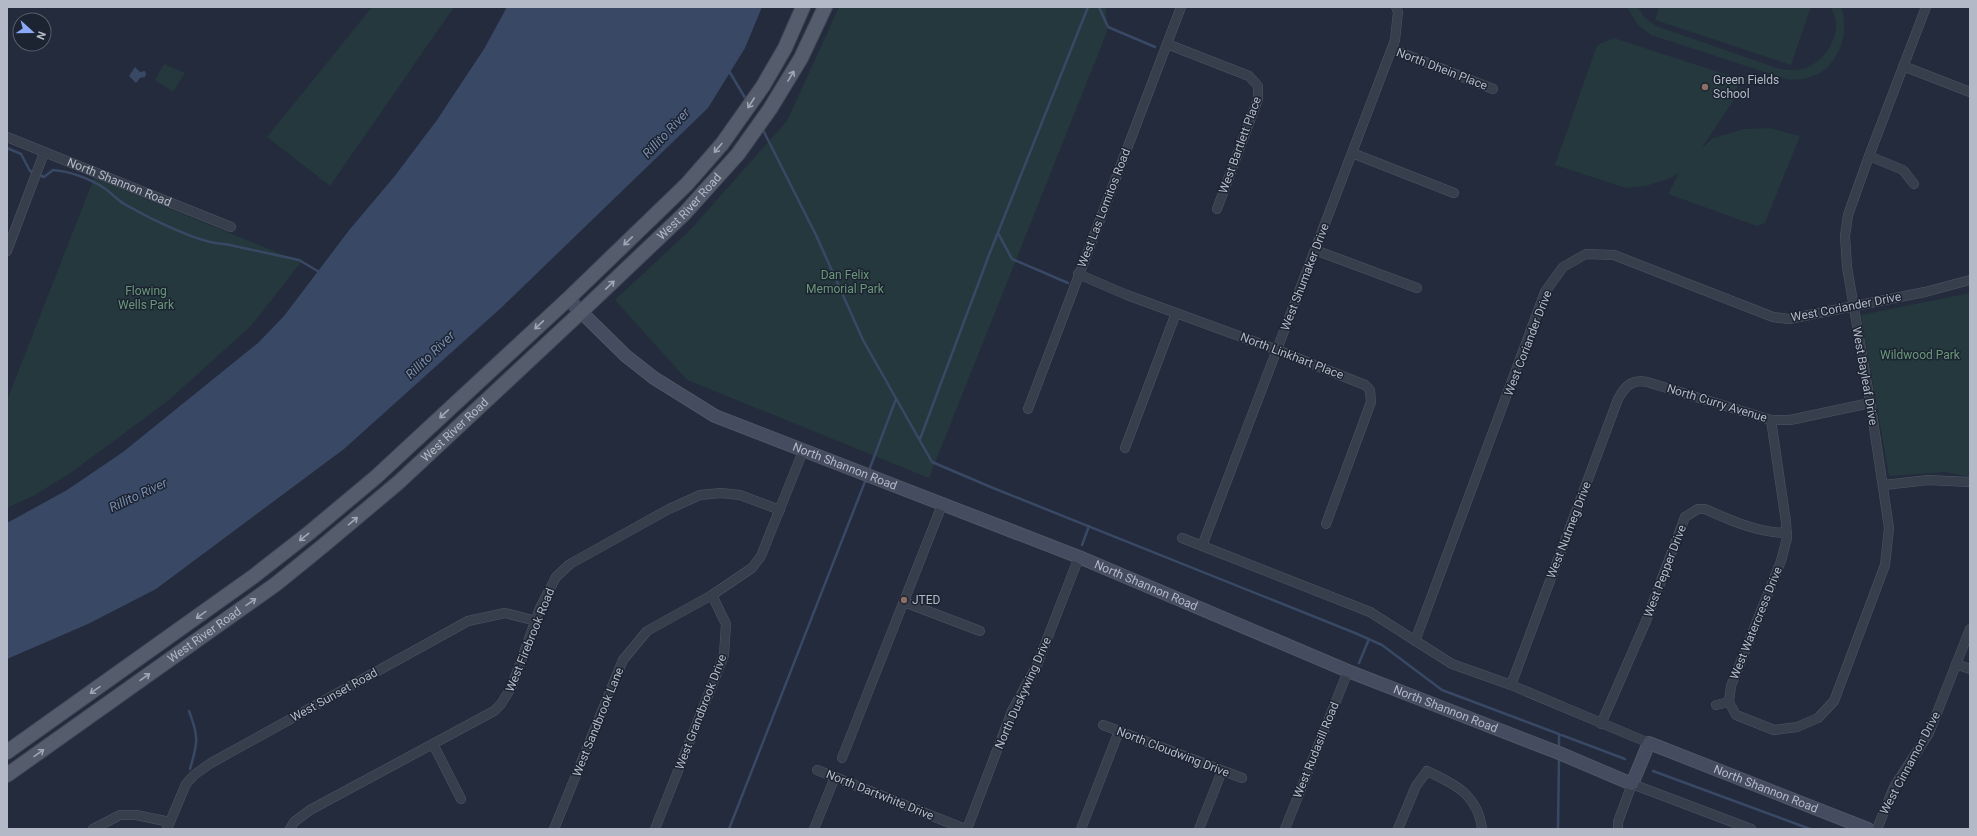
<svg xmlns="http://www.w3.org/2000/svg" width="1977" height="836" font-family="Roboto,sans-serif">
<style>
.green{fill:#25383d}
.water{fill:#394865}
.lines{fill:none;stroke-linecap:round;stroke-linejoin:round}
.stream{stroke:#394865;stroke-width:2.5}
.street-casing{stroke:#4f5664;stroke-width:10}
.secondary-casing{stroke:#4f5664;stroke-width:14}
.primary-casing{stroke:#404755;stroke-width:16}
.street{stroke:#373e4c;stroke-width:9}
.secondary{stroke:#454c5f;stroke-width:12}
.primary{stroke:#555d6c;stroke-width:14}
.oneway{stroke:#a0a7b5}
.education-dot{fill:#8d6e63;stroke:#1c2331;stroke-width:1.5}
.labels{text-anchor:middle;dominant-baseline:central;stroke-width:3;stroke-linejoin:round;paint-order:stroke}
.street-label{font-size:12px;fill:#b3b9c7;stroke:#1c2331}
.poi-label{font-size:12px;fill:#b3b9c7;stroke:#1c2331;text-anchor:start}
.park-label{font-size:12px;fill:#6a9879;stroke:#1c2331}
.water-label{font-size:13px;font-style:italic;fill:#7b8daf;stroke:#1c2331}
</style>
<rect width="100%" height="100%" fill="#232b3c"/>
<path class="green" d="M372,7H454L330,186L267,137Z
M839,7H1106L1107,32L929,478L687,380L615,300L690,230L787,121Z
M1627,7H1638L1644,17L1656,26L1780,69C1790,70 1799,71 1808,67C1829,58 1845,27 1830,7H1841C1851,34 1838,70 1808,78C1802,80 1795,79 1789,80L1651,35L1637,24Z
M1659,7H1811L1791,65L1655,20Z
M1614,38L1740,79L1733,101L1701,149L1713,138L1744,129L1770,128L1800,136L1765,223L1757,226L1668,194L1679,173L1668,179L1646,186L1626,188L1555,165L1597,45Z
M164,64L185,73L173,92L155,80Z
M94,178L301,262L252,325L169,400L72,472L35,495L7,508V400Z
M1970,293V477L1945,472L1889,476L1861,315Z"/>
<path class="water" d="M507,7H762L745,48L708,108L502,307L344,449L156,589L88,624L7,659V523L67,490L123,452L258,343L284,316L350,229L394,177L437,120L484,49Z
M135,67L140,72L145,71L146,74L145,77L140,78L136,83L129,76Z"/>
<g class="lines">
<path class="stream" d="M1099,7L1108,27L1155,47
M729,71L747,101
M762,128L816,235L863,340L932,462L993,488L1355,633L1382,645L1442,690L1625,759
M7,148L21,154L30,171L44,177L53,170C69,171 91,179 104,188C112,193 118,201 126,205C149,218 200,244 225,244L299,260L321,273
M998,233L1012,259L1068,283
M920,439L989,255L1088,7
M868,473L896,399
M1082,545L1089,526
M1359,663L1369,639
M189,711C199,737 198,742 190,769
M1559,749V734
M1653,771L1810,829
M729,829L866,479
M1558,829L1559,758"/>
<defs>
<g id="street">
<path d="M1167,44L1249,76L1258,86V99L1217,209"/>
<path d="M1392,49L1493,89"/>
<path d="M1903,66L1970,92"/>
<path id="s1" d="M7,137L231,227"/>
<path d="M1352,153L1454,193"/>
<path d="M1869,156L1903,170L1914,184"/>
<path d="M1315,250L1417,288"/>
<path d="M7,251L44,153"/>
<path d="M1078,274L1127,295L1277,350L1365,385L1370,390L1371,402L1326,524"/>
<path d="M1028,409L1181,7"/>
<path d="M1771,420L1786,522L1787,538L1781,561L1731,686L1729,702L1736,715L1774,730L1797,727L1818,718L1834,701L1885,565L1889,528L1871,407L1847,267L1845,236L1848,215L1869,156L1926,7"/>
<path d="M1125,448L1176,313"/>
<path d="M1884,485L1928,480L1970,482"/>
<path d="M1182,538L1370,612L1452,664L1511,685L1649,743"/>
<path d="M1202,546L1395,40L1398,12L1396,7"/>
<path d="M904,602L980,631"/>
<path d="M1415,641L1545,292L1563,267L1586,254L1614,255L1773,317L1789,319L1925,292L1970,280"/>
<path d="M1956,664L1970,669"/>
<path d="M1511,685L1618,399C1625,386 1632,379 1647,382L1771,420H1790L1870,403"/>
<path d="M1716,705L1729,702"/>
<path d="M1601,724L1646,621L1685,517L1698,509H1705C1730,520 1758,533 1787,533"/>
<path d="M1103,725L1242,778"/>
<path d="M433,744L461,799"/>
<path d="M842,758L942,505"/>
<path d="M817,770L965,829"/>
<path d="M93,829L120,815H136L170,822"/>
<path d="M167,829L186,784L194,775L211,763L468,621L505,613L536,621"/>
<path d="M290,829L294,822L310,810L494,711L501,704L512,686L540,608L556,577L570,564L669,509L700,495L721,493L740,495L780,510"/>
<path d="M554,829L623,660L647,631L712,595L752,568L761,556L803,451"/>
<path d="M655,829L724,655L726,624L712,595"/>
<path d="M814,829L835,777"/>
<path d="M967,829L1012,711L1037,665L1079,557"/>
<path d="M1081,829L1119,731"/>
<path d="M1199,829L1222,771"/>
<path d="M1285,829L1348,671"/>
<path d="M1398,829L1416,786L1427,771C1455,784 1478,795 1482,829"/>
<path d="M1618,829V822L1632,784L1751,829"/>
<path d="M1877,829L1894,787L1929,733L1970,629"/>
</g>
<g id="secondary">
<path id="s2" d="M568,299L626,356L654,378L715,416L1079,557L1348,671L1559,753L1632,784L1649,743L1868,829"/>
</g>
<g id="primary">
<path d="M7,752L254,576L309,533L376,477L568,299L687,184L722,144L763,86L785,48L803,7"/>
<path id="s3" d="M7,775L276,584L324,545L399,482L581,312L684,214L738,154L770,109L801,58L825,7"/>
</g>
</defs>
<use href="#street" class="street-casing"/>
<use href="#secondary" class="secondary-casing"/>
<use href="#primary" class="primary-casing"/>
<use href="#street" class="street"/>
<use href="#secondary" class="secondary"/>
<use href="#primary" class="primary"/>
</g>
<defs><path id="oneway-shaft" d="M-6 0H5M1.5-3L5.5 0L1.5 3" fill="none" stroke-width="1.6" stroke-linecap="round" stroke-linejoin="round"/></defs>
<g class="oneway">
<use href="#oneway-shaft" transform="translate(791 76) rotate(-59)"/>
<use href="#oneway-shaft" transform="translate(751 103) rotate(123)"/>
<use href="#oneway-shaft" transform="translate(718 148) rotate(130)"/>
<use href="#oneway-shaft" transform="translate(628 241) rotate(136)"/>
<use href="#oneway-shaft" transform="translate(610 285) rotate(-44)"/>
<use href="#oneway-shaft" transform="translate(539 325) rotate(137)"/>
<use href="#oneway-shaft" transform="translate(444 414) rotate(137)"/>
<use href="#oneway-shaft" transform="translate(353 521) rotate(-40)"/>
<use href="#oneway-shaft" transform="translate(304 537) rotate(142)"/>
<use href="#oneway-shaft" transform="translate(251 602) rotate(-35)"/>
<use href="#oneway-shaft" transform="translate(201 615) rotate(144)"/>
<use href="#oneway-shaft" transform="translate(145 677) rotate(-35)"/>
<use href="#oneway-shaft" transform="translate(95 690) rotate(145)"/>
<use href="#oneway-shaft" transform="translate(39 753) rotate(-35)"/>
</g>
<g class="education-dot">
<circle cx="1705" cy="87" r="4"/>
<circle cx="904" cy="600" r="4"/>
</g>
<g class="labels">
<g class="street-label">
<text transform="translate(1442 69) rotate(21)">North Dhein Place</text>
<text transform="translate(1240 145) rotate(-70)">West Bartlett Place</text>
<text stroke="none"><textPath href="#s1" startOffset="121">North Shannon Road</textPath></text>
<text stroke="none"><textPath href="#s3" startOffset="890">West River Road</textPath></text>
<text transform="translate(1104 208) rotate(-69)">West Las Lomitos Road</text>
<text transform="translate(1305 277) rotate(-69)">West Shumaker Drive</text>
<text transform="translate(1846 307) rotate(-11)">West Coriander Drive</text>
<text transform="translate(1528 343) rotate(-69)">West Coriander Drive</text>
<text transform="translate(1292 356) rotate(21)">North Linkhart Place</text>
<text transform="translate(1865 376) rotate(80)">West Bayleaf Drive</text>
<text transform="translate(1717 403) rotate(17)">North Curry Avenue</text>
<text stroke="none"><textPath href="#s3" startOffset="566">West River Road</textPath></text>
<text stroke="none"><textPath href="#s2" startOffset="328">North Shannon Road</textPath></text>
<text transform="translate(1569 530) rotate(-69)">West Nutmeg Drive</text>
<text transform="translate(1665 571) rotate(-69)">West Pepper Drive</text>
<text stroke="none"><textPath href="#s2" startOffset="652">North Shannon Road</textPath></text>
<text transform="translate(1756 623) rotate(-68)">West Watercress Drive</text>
<text stroke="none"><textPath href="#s3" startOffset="242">West River Road</textPath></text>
<text transform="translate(530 640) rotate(-68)">West Firebrook Road</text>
<text transform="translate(1023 693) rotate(-66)">North Duskywing Drive</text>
<text transform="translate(334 695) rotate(-29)">West Sunset Road</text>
<text stroke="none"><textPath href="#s2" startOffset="976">North Shannon Road</textPath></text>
<text transform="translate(701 712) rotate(-69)">West Grandbrook Drive</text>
<text transform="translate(598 722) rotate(-68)">West Sandbrook Lane</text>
<text transform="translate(1316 750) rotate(-68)">West Rudasill Road</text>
<text transform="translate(1173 752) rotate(21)">North Cloudwing Drive</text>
<text transform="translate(1910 763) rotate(-62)">West Cinnamon Drive</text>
<text stroke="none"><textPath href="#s2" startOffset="1347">North Shannon Road</textPath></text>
<text transform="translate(880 795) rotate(22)">North Dartwhite Drive</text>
</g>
<g class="poi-label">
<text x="1713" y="80">Green Fields<tspan x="1713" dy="14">School</tspan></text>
<text x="912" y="600">JTED</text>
</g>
<g class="park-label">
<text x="845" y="275">Dan Felix<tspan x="845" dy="14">Memorial Park</tspan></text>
<text x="146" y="291">Flowing<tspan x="146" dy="14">Wells Park</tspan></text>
<text x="1920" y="355">Wildwood Park</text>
</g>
<g class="water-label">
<text transform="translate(666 133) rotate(-47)">Rillito River</text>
<text transform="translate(430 355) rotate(-44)">Rillito River</text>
<text transform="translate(138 495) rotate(-25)">Rillito River</text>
</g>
</g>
<rect width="1977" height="836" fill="none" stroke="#b3b9c7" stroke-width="16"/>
<g transform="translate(32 32) rotate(111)"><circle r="19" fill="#1c2331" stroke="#585f6d"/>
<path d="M0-3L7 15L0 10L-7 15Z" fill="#89a9f6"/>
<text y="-6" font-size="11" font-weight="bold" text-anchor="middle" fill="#b3b9c7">N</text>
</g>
</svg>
